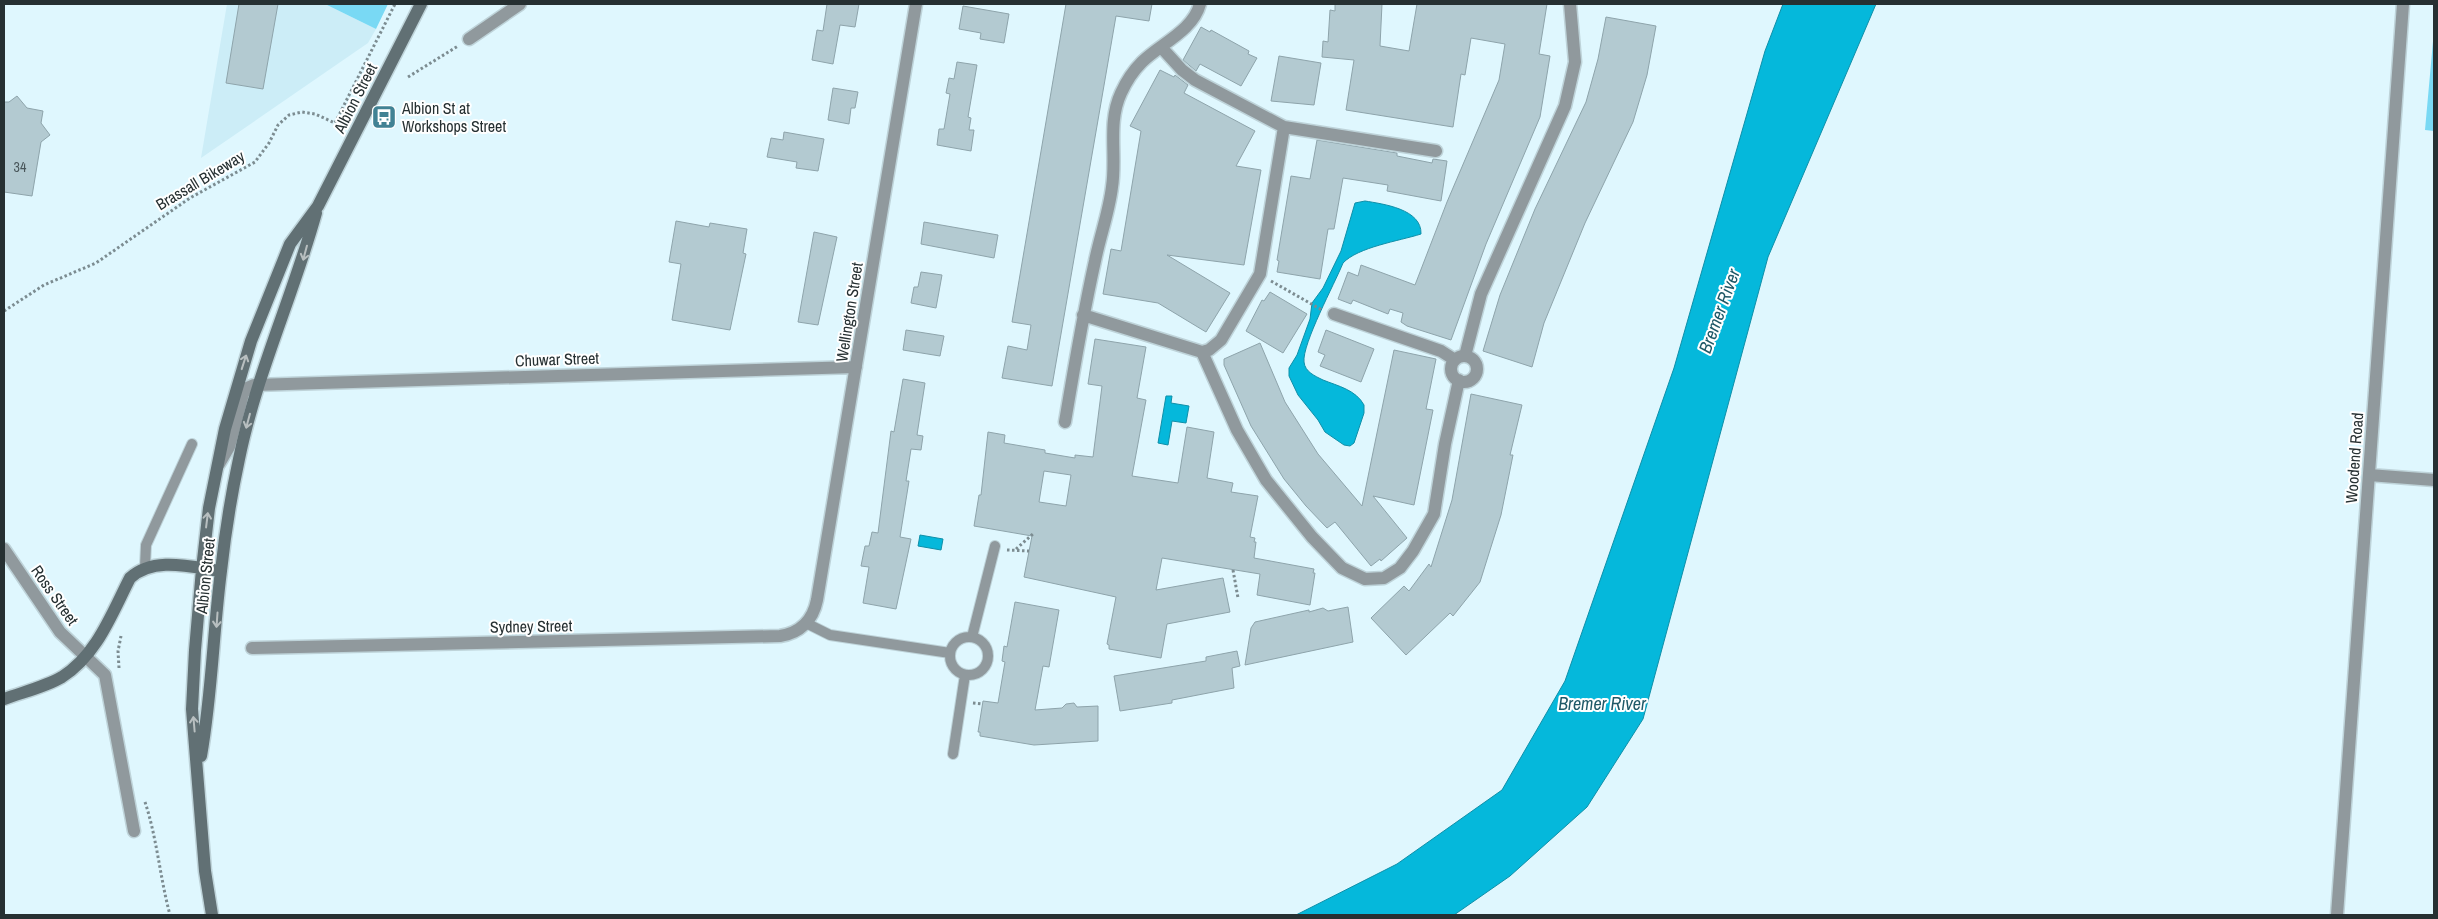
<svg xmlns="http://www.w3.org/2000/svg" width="2438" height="919" font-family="'Archivo Narrow',sans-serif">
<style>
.built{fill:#ccedf7}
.green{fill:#79d9f4}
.water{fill:#05b8db;stroke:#0f8fa8}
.building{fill:#b3cad1;stroke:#8ea4ab;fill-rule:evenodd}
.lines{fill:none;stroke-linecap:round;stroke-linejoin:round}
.lane-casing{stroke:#bed3d9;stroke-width:12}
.street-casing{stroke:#bed3d9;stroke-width:15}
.secondary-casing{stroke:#bed3d9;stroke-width:15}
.path{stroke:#7c8c91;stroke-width:3;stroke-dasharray:2.5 2.5;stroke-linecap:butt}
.lane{stroke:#90999d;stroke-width:10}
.street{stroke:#90999d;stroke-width:12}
.secondary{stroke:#617074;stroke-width:12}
.oneway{stroke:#b8bfc0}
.labels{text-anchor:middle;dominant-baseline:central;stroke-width:4;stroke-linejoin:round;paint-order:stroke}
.number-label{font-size:14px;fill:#49565a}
.street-label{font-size:16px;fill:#263032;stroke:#fff}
.poi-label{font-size:16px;fill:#263032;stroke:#fff;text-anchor:start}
.water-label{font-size:18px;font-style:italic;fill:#1f5968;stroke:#fff}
</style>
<rect width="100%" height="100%" fill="#dff7fe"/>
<path class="built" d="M227,4H325L376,29L368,43L201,158Z"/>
<path class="green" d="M325,4H388L376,29Z
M2434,30V131L2425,130Z"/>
<path class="water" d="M1783,4H1876L1768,257L1643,719L1587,807L1510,876L1454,915H1296L1397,864L1502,790L1565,681L1674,368L1765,51Z
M1365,201C1383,204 1422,209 1421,234C1399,241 1358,247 1343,263C1335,283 1302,344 1304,362C1305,372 1315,376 1323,380C1338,386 1356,390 1364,405V413L1354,443L1350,446L1344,445L1325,432L1318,420L1298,395L1289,376V368L1297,355L1310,319L1312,303L1323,288L1341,251L1355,203Z
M1166,396H1172L1171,403L1189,406L1186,423L1172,421L1168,445L1158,443Z
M920,535L943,539L941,550L918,546Z"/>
<path class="building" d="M239,4H278L263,89L226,83Z
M827,4H859L855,27L840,25L833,64L812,60L817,30L823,31Z
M1066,4H1152L1149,21L1116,16L1052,386L1002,378L1008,346L1027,350L1031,325L1012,322Z
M1335,4H1382L1380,46L1409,51L1417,4H1547L1539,54L1550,56L1540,117L1486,244L1451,340L1407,326L1401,322L1403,313L1390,309L1388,314L1353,300L1351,304L1338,299L1348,272L1358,276L1361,265L1415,285L1447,202L1499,80L1505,44L1471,38L1465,75L1461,74L1453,127L1346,110L1354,60L1322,57L1323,41L1328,42L1330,10L1335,11Z
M963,6L1009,14L1004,43L980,39L981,33L959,29Z
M1606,17L1656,26L1647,75L1633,122L1585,223L1544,323L1532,367L1483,351L1500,295L1535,209L1586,102L1598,59Z
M1201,27L1210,32L1211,30L1249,51L1248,54L1257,58L1241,86L1200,64L1196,71L1183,60Z
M1279,56L1321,63L1314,105L1271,101Z
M957,62L977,65L968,117L971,118L969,130H974L971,151L937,145L939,129H944L950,94L946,93L949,78L954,79Z
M1160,70L1174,77L1175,75L1188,85L1184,93L1255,131L1236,166L1261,170L1244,265L1167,255L1230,293L1206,332L1158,303L1103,294L1111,249L1121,251L1141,131L1130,126Z
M833,88L858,92L855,108H851L849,124L828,120Z
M17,96L27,108L43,111L41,123L50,135L41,142L32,196L4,192V102H9Z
M784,132L824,139L818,171L796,168L797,162L767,157L771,138L783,140Z
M1317,140L1397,153V156L1432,163L1433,159L1447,161L1441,201L1387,191L1388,185L1343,178L1334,229H1328L1320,279L1277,272L1279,261L1277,260L1291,176L1310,179Z
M676,221L709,227L710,223L747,229L743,253L746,254L730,330L672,320L681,264L669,262Z
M924,222L998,235L994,258L921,244Z
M814,232L837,237L818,325L798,322Z
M921,272L942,275L936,308L911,303L914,287H918Z
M1270,292L1307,314L1283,353L1246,331L1262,300L1264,301Z
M906,330L944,336L940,356L903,350Z
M1326,330L1374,349L1361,382L1320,366L1325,355L1318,352Z
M1095,339L1146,347L1137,398L1146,400L1132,476L1178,483L1187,427L1214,432L1207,478L1233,483L1231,492L1258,496L1250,537L1255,538L1254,542H1256L1254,558L1314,569L1313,573H1315L1310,605L1257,595L1260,574L1162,558L1156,590L1223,578L1230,612L1167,624L1161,658L1109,649V645L1107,644L1116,597L1024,577L1032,536L974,526L979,495H981L988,432L1005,435L1004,443L1045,450V453L1075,458V455L1093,457L1102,386L1088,384ZM1044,471L1071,475L1066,506L1039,502Z
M1260,343L1285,402L1318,454L1362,506L1394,350L1436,359L1426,409L1433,410L1414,505L1373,496L1407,538L1381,561L1380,559L1371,566L1335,522L1327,528L1306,506L1284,479L1251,426L1224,365V359Z
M903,379L925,383L917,435L923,436L921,450L911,449L906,481H909L900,537L911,539L896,609L863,603L869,567L861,566L865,546H869L872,532L878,533L891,431L894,432Z
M1471,394L1522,405L1510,455H1513L1501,515L1480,582L1453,616L1450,613L1406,655L1371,618L1404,586L1409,591L1429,564L1431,567L1452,500Z
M1015,602L1059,610L1049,667L1043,666L1035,710L1062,708L1066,704L1074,703L1077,707L1098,706V741L1034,745L980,736V732H978L983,701L998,703L1005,662L1002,661L1004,646L1007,647Z
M1348,607L1353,642L1245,665L1251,628L1255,622L1309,610V612L1323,608L1328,611Z
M1237,651L1240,666L1232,668L1234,688L1172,700V703L1120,711L1114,676L1206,661V657Z"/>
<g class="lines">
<defs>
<path id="lane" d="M145,567L146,545L192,444
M806,623L830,635L950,653
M972,637L995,546
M950 656a19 19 0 1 1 38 0a19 19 0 1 1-38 0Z
M953,754L965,675"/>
<path id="street" d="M469,39L520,4
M1161,47L1182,70L1195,80L1284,127L1436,151
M1334,314L1441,351L1455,360
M1083,315L1202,352L1209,350L1221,340L1260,274L1284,127
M1202,352L1237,430L1266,480L1312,537L1342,568L1365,579L1384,578L1400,568L1413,551L1434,514L1445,444L1459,380
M1465,356L1481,294L1565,106L1575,62L1570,4
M1451 369a13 13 0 1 1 26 0a13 13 0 1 1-26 0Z
M1065,422C1074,368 1083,314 1095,261C1100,236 1109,212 1112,187C1117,156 1107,123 1121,93C1126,82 1133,71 1142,62C1160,44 1193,31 1200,4
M219,464L229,447L243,394L247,388L254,385L856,367
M2369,475L2434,480
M4,549L60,632L105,675L134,831
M252,648L780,636C800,633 813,620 817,600L916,4
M2337,915L2403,4"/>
<path id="secondary" d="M4,699C23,692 45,687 62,677C97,655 112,613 130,578C154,556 191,567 221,571
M201,756C212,694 213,633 221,571C225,534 231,496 239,459C256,375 293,296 316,213
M212,915L205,871L192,709L195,650L202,569L209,508L225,429L251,341L290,244L318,206L421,4"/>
</defs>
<use href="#lane" class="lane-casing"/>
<use href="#street" class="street-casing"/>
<use href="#secondary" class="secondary-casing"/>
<path class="path" d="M408,77L458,46
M1271,281L1322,310
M4,311L44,285L96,263L190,198L255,162L269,143L278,125L289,115L302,112L315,114L335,123L395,4
M1016,549L1034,533
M1007,550L1029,551
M1233,570L1238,598
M119,668L118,651L121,636
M973,703L982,704
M145,802C157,838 160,878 170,915"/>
<use href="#lane" class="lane"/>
<use href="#street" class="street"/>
<use href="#secondary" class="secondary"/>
</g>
<defs><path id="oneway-shaft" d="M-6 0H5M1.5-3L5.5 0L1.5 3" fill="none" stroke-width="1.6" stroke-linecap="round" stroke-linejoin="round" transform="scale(1.25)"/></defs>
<g class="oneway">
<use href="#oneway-shaft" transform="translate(305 253) rotate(105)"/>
<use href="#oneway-shaft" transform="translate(244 362) rotate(-72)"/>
<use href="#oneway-shaft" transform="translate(248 421) rotate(105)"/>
<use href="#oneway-shaft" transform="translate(207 520) rotate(-83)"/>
<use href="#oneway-shaft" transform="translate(217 620) rotate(94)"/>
<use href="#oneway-shaft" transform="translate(194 724) rotate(-95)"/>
</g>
<defs>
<symbol id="bus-square" viewBox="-11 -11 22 22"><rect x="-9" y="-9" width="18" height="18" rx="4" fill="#418294" stroke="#fff"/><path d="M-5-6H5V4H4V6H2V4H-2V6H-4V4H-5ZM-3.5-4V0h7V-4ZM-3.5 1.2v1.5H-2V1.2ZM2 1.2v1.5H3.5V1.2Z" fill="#fff"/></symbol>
</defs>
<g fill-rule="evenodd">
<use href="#bus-square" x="370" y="103" width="28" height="28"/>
</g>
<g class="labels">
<g class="number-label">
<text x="20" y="167">34</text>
</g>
<g class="street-label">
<text transform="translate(355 98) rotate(-63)">Albion Street</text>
<text transform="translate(200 180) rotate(-31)">Brassall Bikeway</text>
<text transform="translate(849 312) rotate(-81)">Wellington Street</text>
<text transform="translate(557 359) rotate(-2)">Chuwar Street</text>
<text transform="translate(2354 458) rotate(-86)">Woodend Road</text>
<text transform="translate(205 576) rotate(-84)">Albion Street</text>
<text transform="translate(55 595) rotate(55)">Ross Street</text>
<text transform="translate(531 626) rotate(-1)">Sydney Street</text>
</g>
<g class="poi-label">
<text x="402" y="108">Albion St at<tspan x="402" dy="18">Workshops Street</tspan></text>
</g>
<g class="water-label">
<text transform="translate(1719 311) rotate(-70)">Bremer River</text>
<text x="1602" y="703">Bremer River</text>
</g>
</g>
<rect width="2438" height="919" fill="none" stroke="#263032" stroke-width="10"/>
</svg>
